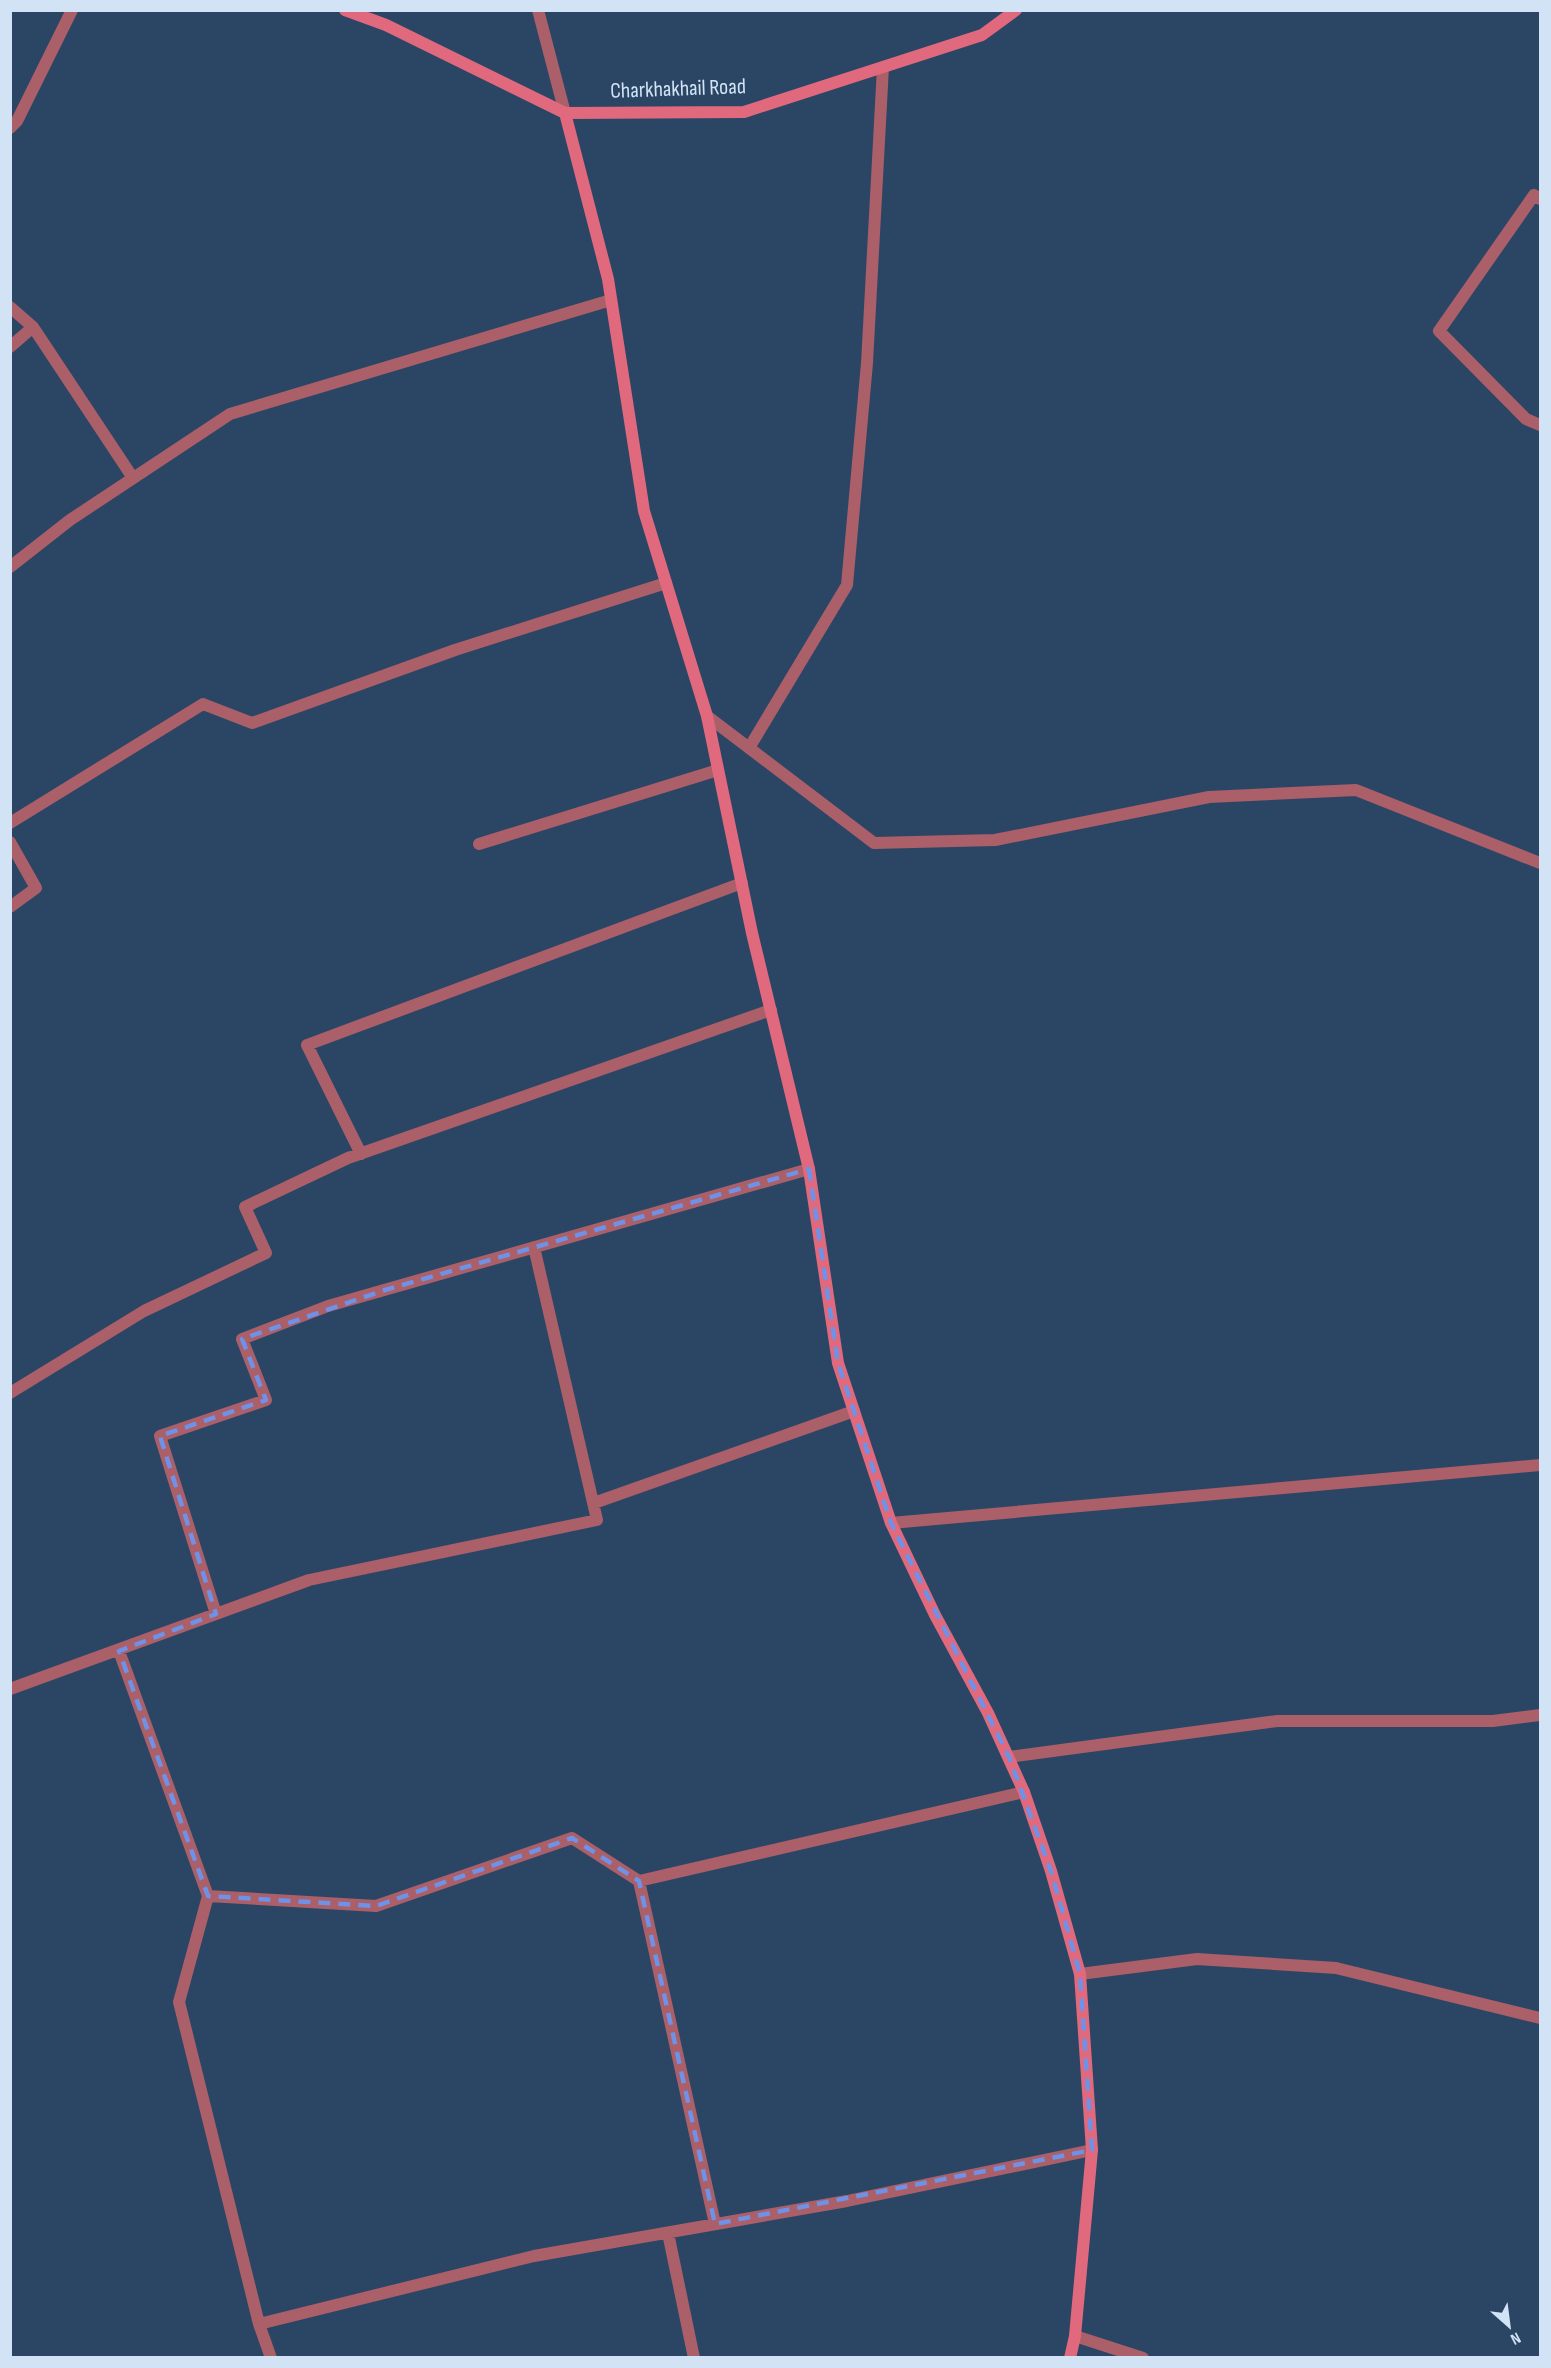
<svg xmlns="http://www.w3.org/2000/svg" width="1551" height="2368" font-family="'Sofia Sans Condensed',sans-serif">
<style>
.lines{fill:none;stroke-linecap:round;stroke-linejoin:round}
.street{stroke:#aa5f69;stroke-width:12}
.secondary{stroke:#e1697d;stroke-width:12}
.marked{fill:none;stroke:#6f91e6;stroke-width:4.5;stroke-dasharray:12 8;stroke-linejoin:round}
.labels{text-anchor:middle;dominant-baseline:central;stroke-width:5;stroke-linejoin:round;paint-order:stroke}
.street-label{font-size:22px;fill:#d3e3f6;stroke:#2b4664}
</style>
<rect width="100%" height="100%" fill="#2b4664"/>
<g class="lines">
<path class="street" d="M538,10L565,113
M10,128L17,121L72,10
M1540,199L1534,195L1439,331L1526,419L1540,425
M10,307L33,327L133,478
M10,347L33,327
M10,567L70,520L230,414L611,300
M707,716L874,843L995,840L1209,797L1356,790L1540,863
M749,748L847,585L867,363L883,67
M10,823L203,704L252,723L455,650L666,583
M10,842L36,888L10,907
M479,844L718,770
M361,1154L307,1045L742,883
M10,1393L144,1311L266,1253L245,1207L348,1158L771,1010
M594,1503L854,1411
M891,1523L1540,1465
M216,1614L160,1436L266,1400L242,1339L328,1306L809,1169
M119,1651L208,1896L376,1906L572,1838L639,1881
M10,1689L309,1580L597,1520L534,1247
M1009,1757L1277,1721H1493L1540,1715
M208,1896L179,2002L259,2324
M1080,1974L1197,1959L1336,1968L1540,2018
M715,2224L639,1881L1024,1792
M668,2233L694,2358
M1075,2336L1143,2358
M271,2358L259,2324L534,2256L847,2201L1092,2150"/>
<path class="secondary" d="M345,10L386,25L565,113L744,112L982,35L1016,10
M565,113L608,279L644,511L707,716L752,933L809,1169L838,1363L891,1523L935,1615L988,1713L1024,1792L1051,1871L1080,1974L1092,2150L1075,2336L1070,2358"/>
</g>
<path class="marked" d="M809,1169L838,1363L891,1523L1009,1757L1051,1871L1080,1974L1092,2150L715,2224L639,1881L572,1838L376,1906L208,1896L119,1651L216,1614L160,1436L266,1400L242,1339L385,1290Z"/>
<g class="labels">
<g class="street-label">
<text transform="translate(678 89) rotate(-2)">Charkhakhail Road</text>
</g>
</g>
<rect width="1551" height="2368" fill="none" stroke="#d3e3f6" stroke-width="24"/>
<g transform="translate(1509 2326) rotate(152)" stroke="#2b4664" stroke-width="4.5" paint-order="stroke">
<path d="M0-4.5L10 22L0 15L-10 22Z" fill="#d3e3f6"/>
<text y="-9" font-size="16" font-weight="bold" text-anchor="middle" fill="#d3e3f6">N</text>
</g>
</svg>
